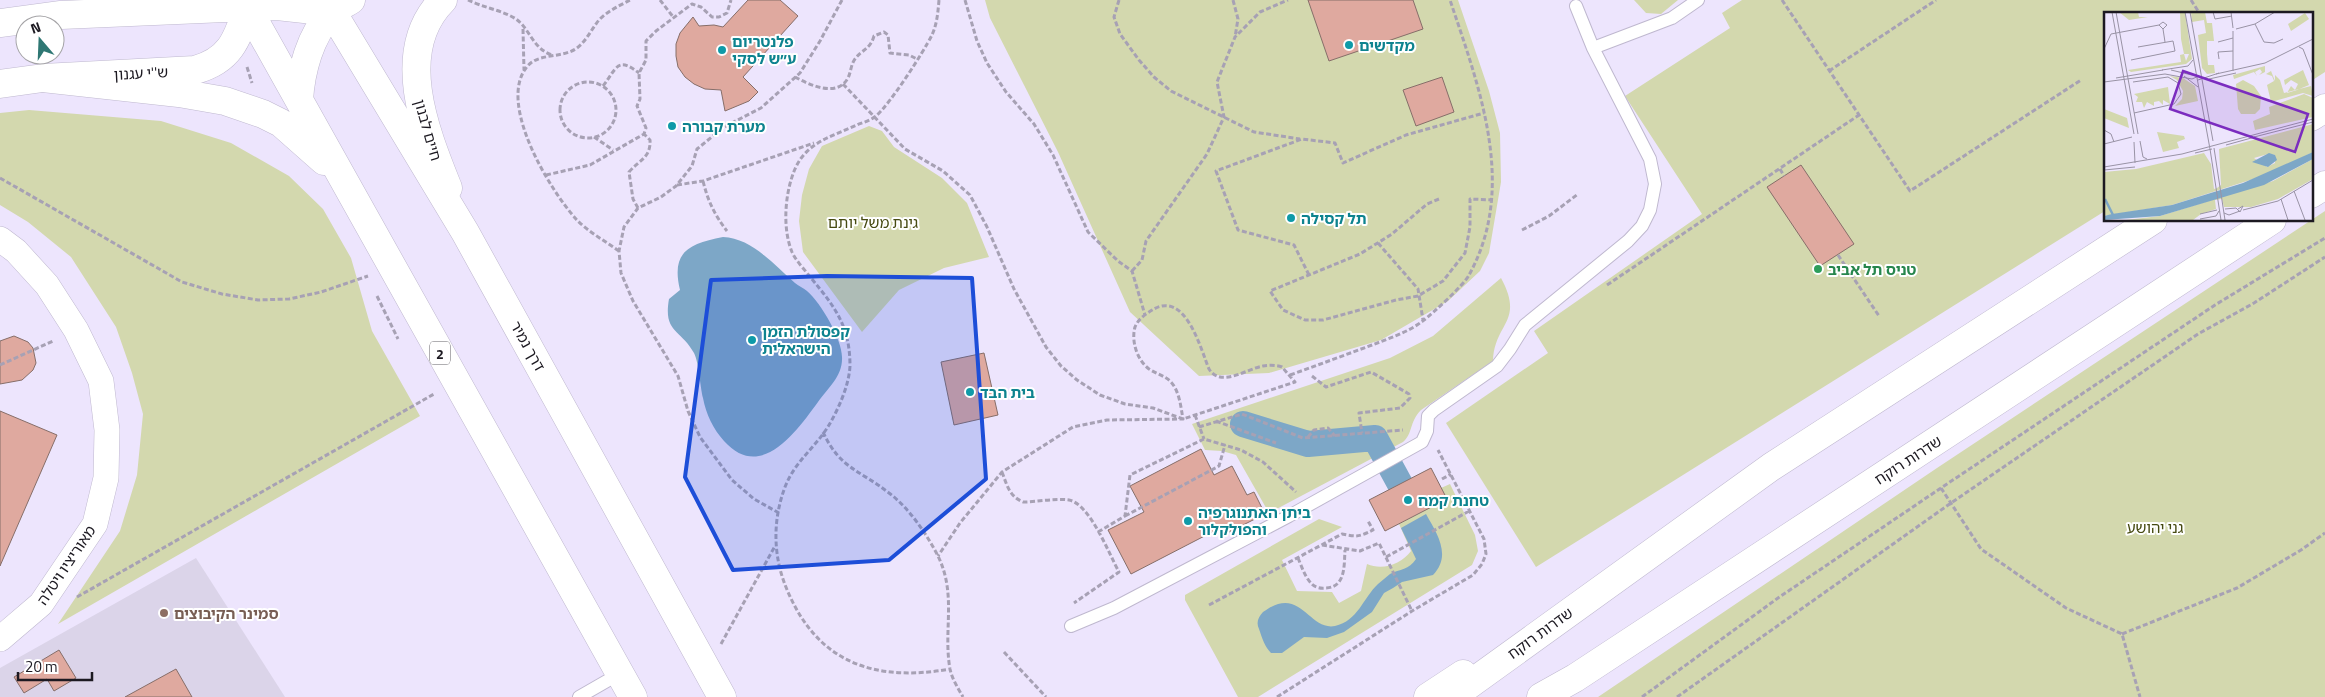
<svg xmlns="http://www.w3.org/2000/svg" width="2325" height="697" font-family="'Titillium Web','Noto Sans Hebrew',sans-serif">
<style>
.education{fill:#dbd4e9}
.green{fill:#d3d8ae}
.water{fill:#7da7c7}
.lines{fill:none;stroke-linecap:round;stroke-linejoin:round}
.canal{stroke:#7da7c7;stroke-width:26}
.building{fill:#dfa99f;stroke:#866e69}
.lane-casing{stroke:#bfb8cf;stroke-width:14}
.street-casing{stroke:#bfb8cf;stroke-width:26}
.secondary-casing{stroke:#bfb8cf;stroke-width:29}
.highway-casing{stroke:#bfb8cf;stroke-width:29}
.path{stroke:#a7a1b4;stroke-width:3;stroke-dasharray:5 2.5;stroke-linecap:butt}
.lane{stroke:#fff;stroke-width:12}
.street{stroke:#fff;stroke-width:25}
.secondary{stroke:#fff;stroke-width:28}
.highway{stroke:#fff;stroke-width:28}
.marked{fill:#1d4ed8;fill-opacity:0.2;stroke:#1d4ed8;stroke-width:4;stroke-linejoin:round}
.culture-dot{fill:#0f9aa8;stroke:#fff;stroke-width:2}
.leisure-dot{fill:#2e9e5b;stroke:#fff;stroke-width:2}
.education-dot{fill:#8d6e63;stroke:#fff;stroke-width:2}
.labels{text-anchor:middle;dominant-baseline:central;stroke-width:4;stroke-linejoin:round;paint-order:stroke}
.shield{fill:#fff;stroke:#605e64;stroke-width:1}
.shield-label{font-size:14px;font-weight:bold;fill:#1c1921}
.culture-label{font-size:15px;font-weight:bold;fill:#0d838f;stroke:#fff;text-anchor:start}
.street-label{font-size:15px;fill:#1c1921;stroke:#fff}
.park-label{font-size:15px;fill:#464a11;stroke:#fff}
.leisure-label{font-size:15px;font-weight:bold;fill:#27864d;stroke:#fff;text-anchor:start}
.education-label{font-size:15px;font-weight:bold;fill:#785e54;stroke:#fff;text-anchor:start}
.inset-river{fill:none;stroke:#7da7c7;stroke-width:2.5}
.inset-road{fill:none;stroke:#9993a5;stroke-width:1}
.view{fill:#7b2cbf;fill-opacity:0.15;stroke:#7b2cbf;stroke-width:2.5}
.inset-edge{fill:none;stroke:#1c1921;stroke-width:2.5}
</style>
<rect width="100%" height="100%" fill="#ede5fd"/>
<path class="education" d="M196,558L285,697H0V668Z"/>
<path class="green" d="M985,0H1458L1489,91L1500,133L1501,182L1489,253L1480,271L1448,301L1381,340L1269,373L1199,376L1130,312L1058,152L990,18Z
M1634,0H1678L1661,14L1646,13Z
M1742,0H2325V72L2311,81V14H2105V211L1536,567L1446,423L1548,353L1534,331L1702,214L1625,96L1730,28L1722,13Z
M29,110L161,121L231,143L289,176L323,209L351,258L372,331L420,416L58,624L120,531L137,475L143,414L132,373L116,327L71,257L28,222L0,205V113Z
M869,126L882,131L894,147L942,178L967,203L989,257L944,268L899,290L862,332L803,252L799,221L802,195L809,169L822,146Z
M2325,211V697H1598L1937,468Z
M1501,278C1525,322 1494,323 1493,361L1421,410C1409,422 1413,434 1403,442L1269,513L1236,455L1222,451L1205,450L1192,424L1390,358L1433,336Z
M1450,484L1475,535L1478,551L1472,565L1258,697H1238L1185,600V595L1319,519L1342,527L1282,560L1297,591L1332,592L1339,603L1361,591L1367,564C1383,571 1401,564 1411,551L1399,524L1446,499L1441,488Z"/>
<path class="water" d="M723,237C752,238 774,265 795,283C798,286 804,288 807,291C821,303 842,339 842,357C843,376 828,388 818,402C796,432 761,482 724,441C713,429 706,414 703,398C700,386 699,363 694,353C681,329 663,333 669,299L680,290C671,252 688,244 723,237Z
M1426,514C1437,534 1452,555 1433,575L1402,582L1393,588L1384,593L1372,612L1344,632L1327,638L1304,637L1282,653H1271C1265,647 1262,638 1259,629C1256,623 1258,617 1263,612C1301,584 1308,631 1335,626C1358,621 1363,598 1378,584C1382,581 1386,577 1390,574C1400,569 1409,570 1416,559L1401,528Z"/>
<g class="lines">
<path class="canal" d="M1243,424L1308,444L1375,438L1400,484"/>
</g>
<path class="building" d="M748,0H780L798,16L743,77L758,92L749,101L725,111L721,90L705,89L694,84L685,77L678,67L676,56V44L680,33L693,17L699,26L714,25L723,27Z
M1308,0H1413L1423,29L1329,61Z
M1442,77L1454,112L1416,126L1403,90Z
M1801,165L1854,244L1820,266L1767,187Z
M14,336L28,342L33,348L36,363L33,370L22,380L0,384V341Z
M984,353L998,415L954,425L941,362Z
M0,411L57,435L0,566Z
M1201,449L1214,475L1232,466L1247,495L1254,492L1265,514L1223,535L1220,528L1131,574L1108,530L1144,512L1130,486Z
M1431,468L1447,499L1385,531L1369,500Z
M59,650L76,678L54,691L47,679L24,693L14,677Z
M176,669L192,697H125Z"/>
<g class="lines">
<defs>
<path id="lane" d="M1593,48L1672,18L1698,0
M1071,626L1114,608L1289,516L1422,442L1427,431L1428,416L1434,410L1497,366L1510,349L1525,325L1628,241L1642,226L1650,210L1655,184L1650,159L1593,48L1576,6
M579,697L619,674"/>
<path id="street" d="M0,239L16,251L47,285L76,330L101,381L107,430L106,478L95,524L41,604L0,639"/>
<path id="secondary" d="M443,0C392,51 426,133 448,188
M0,23L61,15L248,7L263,1
M0,84L43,78L195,70C231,60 237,39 248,7
M2311,117L2325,108
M2311,194L2325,185
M1428,697L1463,674
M1452,697L1771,467L2153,220
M1541,697L1575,678L2272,220"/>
<path id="highway" d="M243,0L633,697
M325,0L465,232L722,697
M248,7L277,6L332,12
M43,78L179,93L225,101L263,114L281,123L324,161
M299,100C301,70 310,36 331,13C336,8 345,4 351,0"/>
</defs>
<use href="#lane" class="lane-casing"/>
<use href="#street" class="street-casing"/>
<use href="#secondary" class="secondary-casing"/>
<use href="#highway" class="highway-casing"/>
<path class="path" d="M468,0C482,7 504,11 516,19C530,29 533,49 552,55
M660,0L674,18
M939,0C938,12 937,24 932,35C923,53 890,104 876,116C871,120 865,122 859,124C834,136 807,141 795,169C785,192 782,228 792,252C796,261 805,270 811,278C835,307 850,326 850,366C849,385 839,408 829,425C816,447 795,461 785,487C772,522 773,558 788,592C819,664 876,682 950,669
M965,0L977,41L987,63L1006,92L1034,124L1053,155L1088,232L1118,261L1132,271L1145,315
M1119,0L1114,17L1120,34L1139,60L1154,77L1171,91L1254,132L1300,139
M1233,0L1238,19L1235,37
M1782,0L1910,191L2081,80
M2191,0L2200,14
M523,29L524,70
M247,67L252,83
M1829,71L1936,0
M795,77C810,85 837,98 848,78C851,72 851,64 855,59C862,49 870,50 874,36L884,32L888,35L890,53L909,55L917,59
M560 110a28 28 0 1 1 56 0a28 28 0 1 1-56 0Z
M843,84L905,149L943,171L970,195L987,227L1014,289L1046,347L1061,366L1077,380L1100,395L1125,404L1153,408L1183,419L1295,382L1282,367C1276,365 1269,365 1263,366C1246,369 1221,388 1209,369C1201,350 1186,291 1154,309C1147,313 1138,319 1135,327C1131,341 1137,360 1149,369C1158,375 1168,376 1174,386C1180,396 1181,408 1183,419L1107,420L1073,427L1002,472L960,523L938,556
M603,86C617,68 617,56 639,73
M594,137L613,150
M1780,169L1784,176
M546,175L590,165L644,134L646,128L637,106L640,99L639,73L646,60V41L656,31L692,4L701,7L712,17H719L727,13L731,0
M0,178L182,282L222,294L258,300L289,299L321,292L368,276
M703,181C708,201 714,214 727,231
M677,185L703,181L814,143
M1439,199L1427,204L1392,234L1360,254L1270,291L1283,310L1305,320H1323L1396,300L1418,296L1443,281L1465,253L1470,227V199L1493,200
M638,208L633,199L629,172C639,160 651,158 650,140L644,134
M1522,230L1549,216L1578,194
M1378,243L1418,289L1423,320
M619,251C605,241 587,231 576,219C550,190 498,105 526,68C537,52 562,59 577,48C586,41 590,32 596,24C603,13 619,6 630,0
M1838,255L1879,316
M1132,271L1142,260L1146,241L1207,154L1224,117L1217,82L1235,37L1260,12L1288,0
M1309,275L1294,245L1238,230L1216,171L1302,139L1335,143L1343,163L1406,135L1484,113
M1607,285L1859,115
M377,296L398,339
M0,365L53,341
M1290,375C1318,365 1345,355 1372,345C1390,338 1409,332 1424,320C1433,313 1464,285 1469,275C1518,187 1479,87 1450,0
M1312,376L1326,387L1371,372L1409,394L1410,398L1400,408L1359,413L1362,433
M1195,415L1204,439
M1216,421L1276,443
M1199,427L1242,414L1303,438L1403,430
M823,432C840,469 860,470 889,493C909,508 926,533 938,556C957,595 943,630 950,669C952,679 958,688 963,697
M1308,437L1314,430L1328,428L1335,436
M1002,472C1007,485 1009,496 1023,502C1037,502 1055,498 1069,500C1090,504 1109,554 1119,572L1074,603
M1442,479L1451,474
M1941,488L1981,549L2066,608L2122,634L2140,697
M779,513L754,499L732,480L700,437L688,411L678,376L633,301L621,273L619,251L624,227L638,208L661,197L676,186L692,166L697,149L724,127L761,108L800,73L820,41L842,0
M1125,516L1219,466L1225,445
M1098,532L1125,516L1130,475L1204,439L1241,450L1263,462L1296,492
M1322,545L1360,551L1379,543L1412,611
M1386,557L1471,510
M1298,558C1301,565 1305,577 1311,583C1314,587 1320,589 1326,588C1346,587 1344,565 1345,550
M77,597L434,394
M1209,605L1342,534C1357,537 1359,537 1373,530L1368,521
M2122,634L2237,588L2301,550L2325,533
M721,644L775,546
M1004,652L1046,697
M1277,697L1412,611L1473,575L1482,564L1486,554L1484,539L1438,450
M1642,697L1778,598L1941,488L2215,305L2325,238
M1677,697L1951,503L2198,334L2254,303L2325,257"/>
<use href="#lane" class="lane"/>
<use href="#street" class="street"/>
<use href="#secondary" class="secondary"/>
<use href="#highway" class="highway"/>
</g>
<path class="marked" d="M827,276L972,278L986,479L889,560L733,570L685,477L711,280Z"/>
<g class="culture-dot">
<circle cx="1349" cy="45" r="5"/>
<circle cx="722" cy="50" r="5"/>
<circle cx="672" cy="126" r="5"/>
<circle cx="1291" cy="218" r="5"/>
<circle cx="752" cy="340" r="5"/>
<circle cx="970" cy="392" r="5"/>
<circle cx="1408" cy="500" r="5"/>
<circle cx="1188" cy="521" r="5"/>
</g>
<circle class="leisure-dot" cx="1818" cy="269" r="5"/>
<circle class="education-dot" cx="164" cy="613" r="5"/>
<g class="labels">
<rect class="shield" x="430" y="341.5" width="20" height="23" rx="4"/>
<g class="shield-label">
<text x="440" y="353">2</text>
</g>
<g class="culture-label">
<text x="732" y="41">פלנטריום<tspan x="732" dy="17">ע״ש לסקי</tspan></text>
<text x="1359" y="45">מקדשים</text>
<text x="682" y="126">מערת קבורה</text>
<text x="1301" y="218">תל קסילה</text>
<text x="762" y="331">קפסולת הזמן<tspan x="762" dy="17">הישראלית</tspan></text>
<text x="980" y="392">בית הבד</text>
<text x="1418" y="500">טחנת קמח</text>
<text x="1198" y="512">ביתן האתנוגרפיה<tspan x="1198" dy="17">והפולקלור</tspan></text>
</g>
<g class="street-label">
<text transform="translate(141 73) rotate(-3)">ש''י עגנון</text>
<text transform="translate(428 130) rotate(74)">חיים לבנון</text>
<text transform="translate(528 346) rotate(61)">דרך נמיר</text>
<text transform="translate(1908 460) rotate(-33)">שדרות רוקח</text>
<text transform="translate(66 565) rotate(-56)">מאוריציו ויטלה</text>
<text transform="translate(1540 633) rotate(-36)">שדרות רוקח</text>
</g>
<g class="park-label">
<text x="873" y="222">גינת משל יותם</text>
<text x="2155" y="527">גני יהושע</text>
</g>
<g class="leisure-label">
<text x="1828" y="269">טניס תל אביב</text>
</g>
<g class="education-label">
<text x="174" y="613">סמינר הקיבוצים</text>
</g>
</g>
<g transform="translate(2104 12)">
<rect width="209" height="209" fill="#ede5fd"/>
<path d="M15,0H34L35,5H44L25,8ZM76,0H81L88,47L82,52L27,60L24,58L77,50L76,43L80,42L82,49L85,42H80L77,27ZM87,0H101L103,11H108L110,29H103V42L104,53H110L111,61L103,62L98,56L94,23L102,21L100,8L88,10ZM201,1L205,7L187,19L184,12ZM161,54V60L155,63L158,60L156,57L151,60L153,64L150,60L130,67L129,63ZM199,58L205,73L193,78L183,81L187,74L191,78L194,72L187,68L181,73L180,68ZM167,59L171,69V63L176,68L180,81L207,74L209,84L199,81L167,90L163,73L170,69L168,64L162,62ZM66,64L79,66L91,74L94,89L71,94L78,87L79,79L73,68ZM139,68L150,74L157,84L156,97L151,102H137L134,97L132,72ZM64,75L66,92L59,88V93L55,89L50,90V94L43,90L40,96L38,90H32L34,85L30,82ZM200,82L209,86V105L151,118L149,109L166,102L165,95ZM0,97L23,106L25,116L0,106ZM209,112V140L168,161L68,193L0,204V160L32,157L100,141L107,152L110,177L113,176L117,173L115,137ZM164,142L171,143V151L163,155L150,146ZM53,120L80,124L81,127L73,130L75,136L59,140ZM209,147V167L174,187L147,195H120L118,187L111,188L112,197L97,202L89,208H22L56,204L169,169Z" fill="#d3d8ae" fill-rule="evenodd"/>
<path d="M209,140V147L160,173L56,204L0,208V204L8,202L68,193L139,171ZM165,141L171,143L173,148L164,155L148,150Z" fill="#7da7c7"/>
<path class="inset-river" d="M1,187L9,203"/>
<path class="inset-road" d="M8,0L30,122M12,0L34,122M81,0L106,137M86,0L109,129M109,0L111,7L128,4M127,0L129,16M151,12L160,30L170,31L179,27M59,17L63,13L59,10L55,13L59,17L61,30M132,17L151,12L171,0M114,30L129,26M195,35L199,37L209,63M0,37L7,22L55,13M115,47L114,40L129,39M27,48L71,39L69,29L34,35M58,58L84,54L89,48M67,58L92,64M129,59V19M112,62L161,51L209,27M80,64L94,75M12,66L59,58M105,67L132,61M94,68L115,61M0,70L61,62L88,67L95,64M29,70L64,65L74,71L77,82L70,92L30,101M0,118L7,122L10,130M150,125L209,110M36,129L39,145L43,147M30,130L31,151M0,132L28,125M122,133L151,125M110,136L121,208M106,137L117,208M91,141L108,137M0,155L78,142L209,107M0,158L31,155M190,179L201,208M177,187L184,208M121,197L132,196L136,200L139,194L134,197M139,198L174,189L209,168M120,201L125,203L136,199M96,202L113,198M96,207L112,204L115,199"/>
<path class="view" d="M79,59L204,102L191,140L66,97Z"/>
<rect width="209" height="209" class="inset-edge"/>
</g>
<g transform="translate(40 40) rotate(341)"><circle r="24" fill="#ffffff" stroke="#a4a3a6"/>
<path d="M0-4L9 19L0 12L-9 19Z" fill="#2e7773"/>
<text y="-8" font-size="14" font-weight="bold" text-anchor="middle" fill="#1c1921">N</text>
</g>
<path d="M18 672v8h74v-8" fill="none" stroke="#1c1921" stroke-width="2.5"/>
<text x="25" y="672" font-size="15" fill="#1c1921" stroke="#ffffff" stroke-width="4" paint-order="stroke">20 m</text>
</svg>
